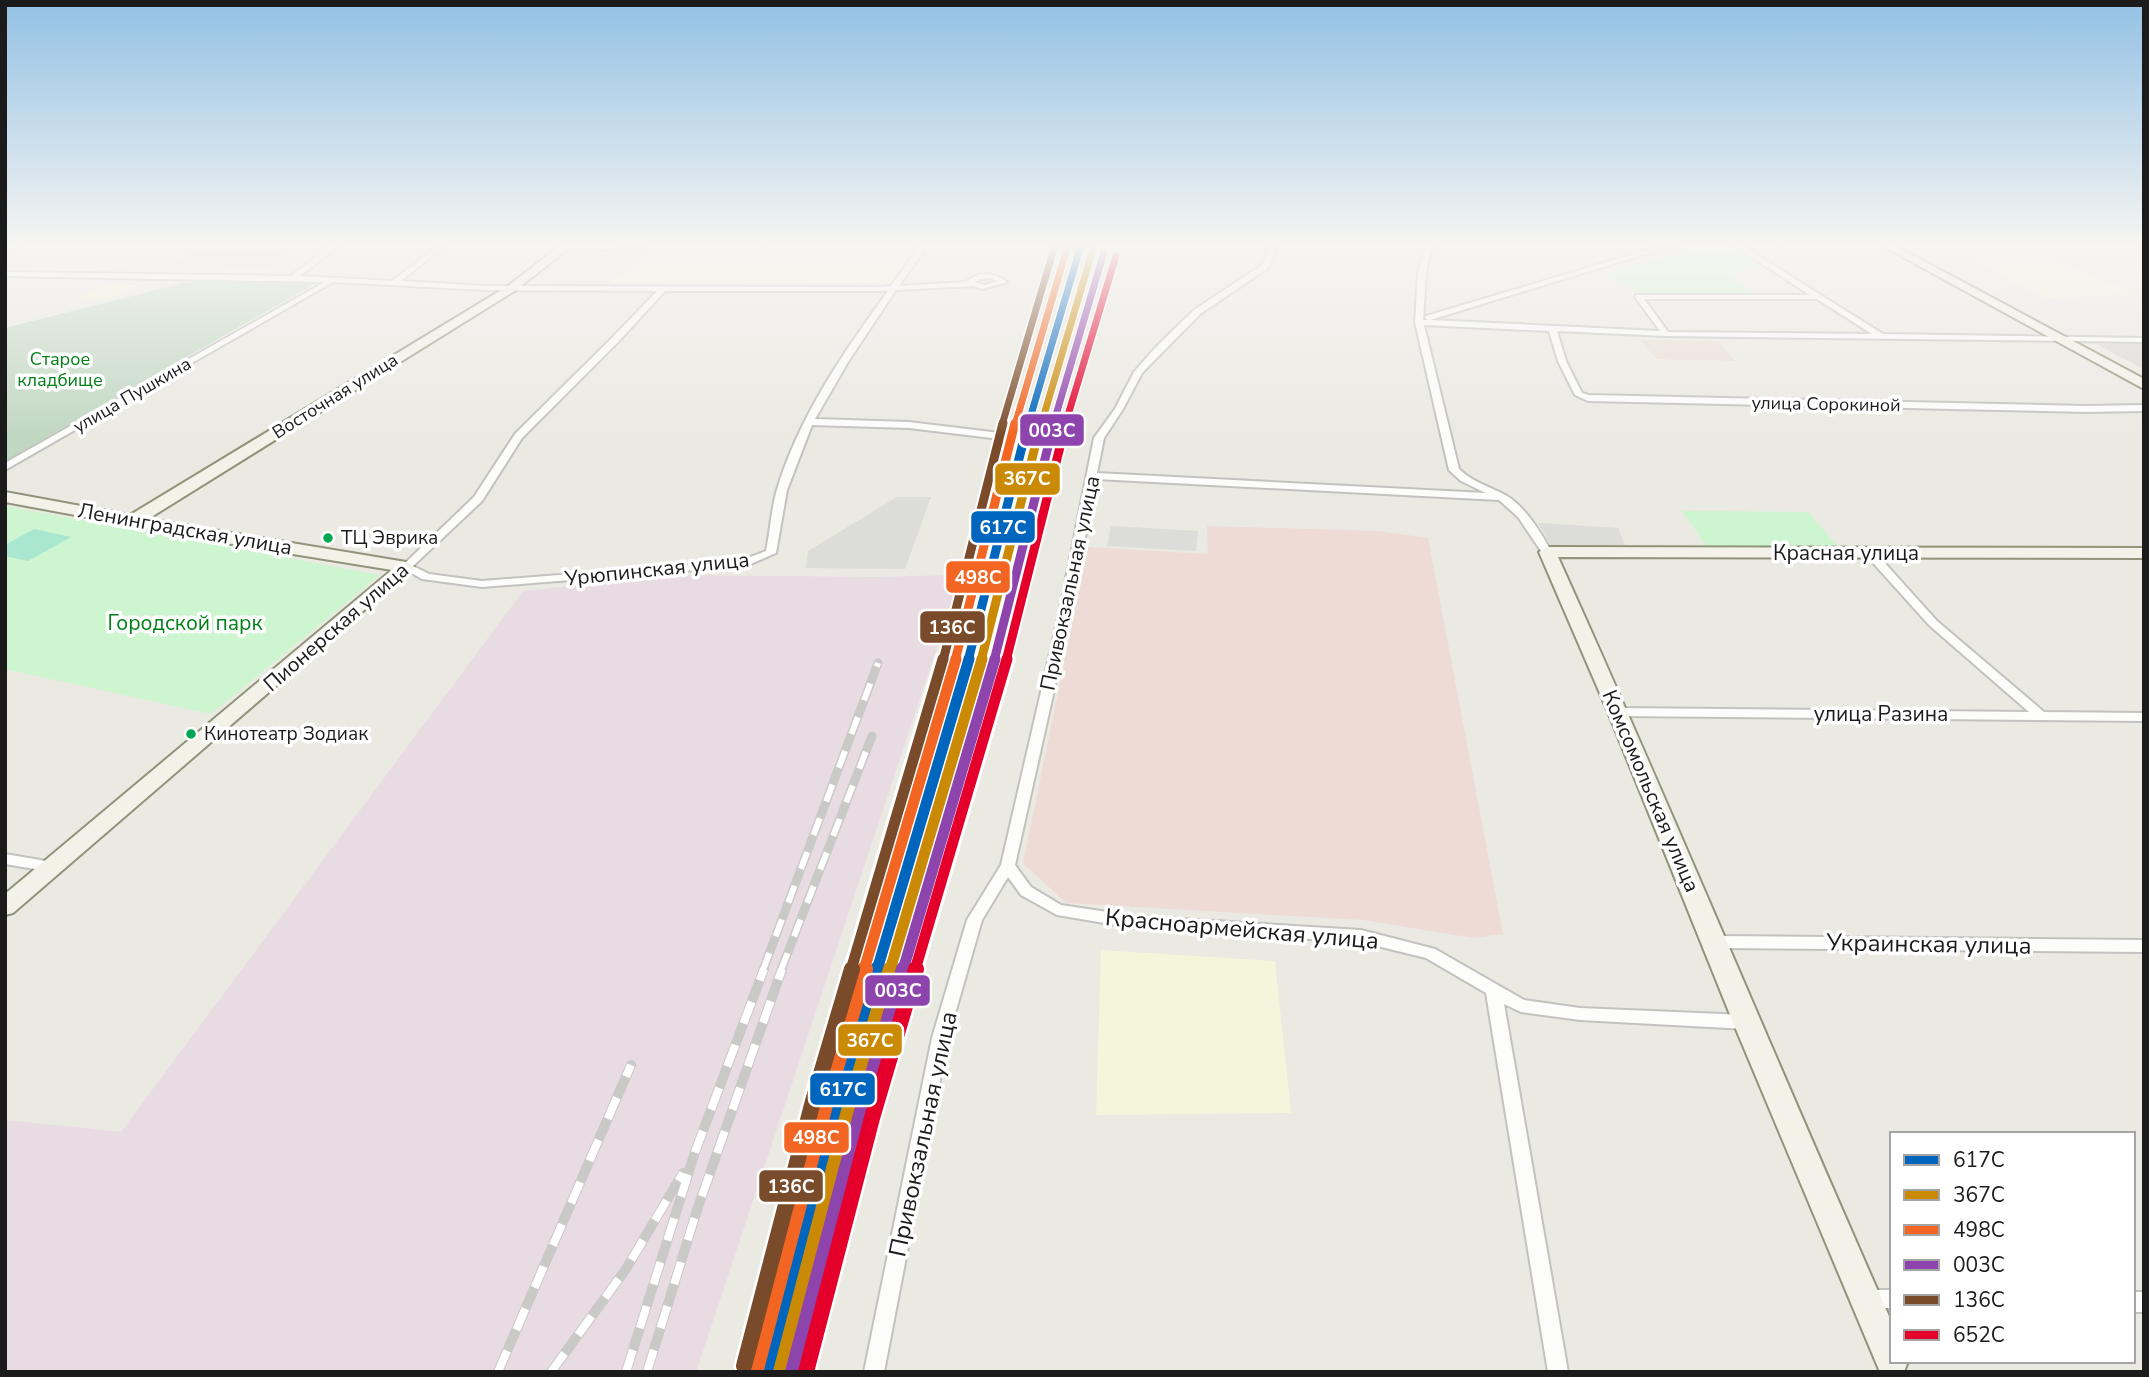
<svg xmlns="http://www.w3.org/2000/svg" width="2149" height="1377" font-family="'Nunito Sans',sans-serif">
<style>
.residential{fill:#d9d8d4}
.commercial{fill:#eedbd6}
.industrial{fill:#e8dbe1}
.education{fill:#f4f5db}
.military{fill:#eaded4}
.cemetery{fill:#c0d7c2}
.park{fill:#cdf5d0}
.pitch{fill:#aae7d0}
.parking{fill:#dcdcd9}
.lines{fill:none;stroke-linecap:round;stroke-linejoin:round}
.street-casing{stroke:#c2c2bf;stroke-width:4}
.secondary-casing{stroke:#90947a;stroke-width:4}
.street{fill:#fcfcfb;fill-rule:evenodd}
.secondary{fill:#f2f2e8;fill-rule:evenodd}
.rail-far1-casing{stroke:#c9c9c8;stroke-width:9}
.rail-casing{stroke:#c9c9c8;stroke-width:10}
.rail-far1{stroke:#fff;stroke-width:6;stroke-dasharray:18;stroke-linecap:butt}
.rail{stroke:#fff;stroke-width:8;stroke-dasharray:23;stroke-linecap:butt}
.rail-1-far3-casing{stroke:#fff;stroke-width:10}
.rail-1-far2-casing{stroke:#fff;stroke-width:13}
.rail-1-far1-casing{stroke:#fff;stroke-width:17}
.rail-1-casing{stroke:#fff;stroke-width:21}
.rail-2-far3-casing{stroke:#fff;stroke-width:10}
.rail-2-far2-casing{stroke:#fff;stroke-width:13}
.rail-2-far1-casing{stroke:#fff;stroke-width:17}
.rail-2-casing{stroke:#fff;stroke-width:21}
.rail-3-far3-casing{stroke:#fff;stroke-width:10}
.rail-3-far2-casing{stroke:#fff;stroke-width:13}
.rail-3-far1-casing{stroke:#fff;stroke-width:17}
.rail-3-casing{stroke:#fff;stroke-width:21}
.rail-4-far3-casing{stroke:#fff;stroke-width:10}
.rail-4-far2-casing{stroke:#fff;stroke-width:13}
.rail-4-far1-casing{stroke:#fff;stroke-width:17}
.rail-4-casing{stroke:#fff;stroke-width:21}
.rail-5-far3-casing{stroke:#fff;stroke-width:10}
.rail-5-far2-casing{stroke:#fff;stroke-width:13}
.rail-5-far1-casing{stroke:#fff;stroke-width:17}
.rail-5-casing{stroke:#fff;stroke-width:21}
.rail-6-far3-casing{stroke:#fff;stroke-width:10}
.rail-6-far2-casing{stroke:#fff;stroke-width:13}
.rail-6-far1-casing{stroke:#fff;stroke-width:17}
.rail-6-casing{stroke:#fff;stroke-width:21}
.rail-1-far3{stroke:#0065bd;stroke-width:7}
.rail-1-far2{stroke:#0065bd;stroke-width:9}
.rail-1-far1{stroke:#0065bd;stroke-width:11}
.rail-1{stroke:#0065bd;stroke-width:16}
.rail-2-far3{stroke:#cb8a05;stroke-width:7}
.rail-2-far2{stroke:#cb8a05;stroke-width:9}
.rail-2-far1{stroke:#cb8a05;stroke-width:11}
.rail-2{stroke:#cb8a05;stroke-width:16}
.rail-3-far3{stroke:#f26522;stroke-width:7}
.rail-3-far2{stroke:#f26522;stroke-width:9}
.rail-3-far1{stroke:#f26522;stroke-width:11}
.rail-3{stroke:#f26522;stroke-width:16}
.rail-4-far3{stroke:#8e44ad;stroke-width:7}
.rail-4-far2{stroke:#8e44ad;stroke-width:9}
.rail-4-far1{stroke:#8e44ad;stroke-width:11}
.rail-4{stroke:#8e44ad;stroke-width:16}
.rail-5-far3{stroke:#7a4b2a;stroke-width:7}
.rail-5-far2{stroke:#7a4b2a;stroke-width:9}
.rail-5-far1{stroke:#7a4b2a;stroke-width:11}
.rail-5{stroke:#7a4b2a;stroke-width:16}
.rail-6-far3{stroke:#e4002b;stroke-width:7}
.rail-6-far2{stroke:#e4002b;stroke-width:9}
.rail-6-far1{stroke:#e4002b;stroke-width:11}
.rail-6{stroke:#e4002b;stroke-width:16}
.bus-dot{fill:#00a651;stroke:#fff;stroke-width:2.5}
.labels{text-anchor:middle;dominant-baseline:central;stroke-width:7;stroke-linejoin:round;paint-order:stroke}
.far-park-label{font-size:18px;fill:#027f16;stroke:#fff}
.far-street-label{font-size:18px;fill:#1b1b1b;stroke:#fff}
.bus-label{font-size:19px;fill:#1b1b1b;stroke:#fff;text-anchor:start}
.street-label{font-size:21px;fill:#1b1b1b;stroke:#fff}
.park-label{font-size:21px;fill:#027f16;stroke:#fff}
.near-street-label{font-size:24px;fill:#1b1b1b;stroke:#fff}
.line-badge{stroke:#fff;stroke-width:2.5}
.badge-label{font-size:19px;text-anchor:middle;font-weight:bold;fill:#fff}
</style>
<rect width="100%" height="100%" fill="#eae9e2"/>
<path class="residential" d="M2096,344H2144V369Z"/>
<path class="commercial" d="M1207,526L1378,531L1428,538L1503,934L1473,938L1364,920L1066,903L1023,863L1088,547L1208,554Z"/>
<path class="industrial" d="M677,575L873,577L961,575L696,1372H5V1120L121,1132L523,591Z"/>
<path class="education" d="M656,245H811L809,248L911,253L892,282L609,283Z
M2035,251L2134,294L2047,298L1961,255Z
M106,284L136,285L110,299L79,298Z
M1101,950L1275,961L1291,1113L1096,1115Z"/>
<path class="military" d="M1641,340L1718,341L1735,361L1656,359Z"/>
<path class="cemetery" d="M196,280H299L316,283L5,461V328Z"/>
<path class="park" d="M1704,245H1730L1761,264L1726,273L1757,296L1645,295L1606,274Z
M5,506L380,575L211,714L5,669Z
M1682,511L1808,512L1839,548H1708Z"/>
<path class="pitch" d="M34,529L71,537L28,561L5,556V545Z"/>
<path class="parking" d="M191,253L289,254L271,267L170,266Z
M897,497H931L905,569L806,568L808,551Z
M1538,523L1618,528L1627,550L1553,548Z
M1111,526L1198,531L1196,551L1107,546Z"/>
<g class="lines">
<defs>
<path id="street" d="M13,245H21L5,254V249Z
M332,245H340L300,276L392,281L439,245H446L401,281L485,286L880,287L891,286L921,245H928L899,286L966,282C979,271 994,272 1007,282L983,289L973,286L896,290L848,362L815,419L909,422L1000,433L1005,436L1000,439L909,428L812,425L787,490L776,553L746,566L482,587L422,579L401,567L474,497L515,434L614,336L657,291L485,290L333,282L5,470V463L325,282L5,276V272L291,276ZM992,278L997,281L984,285L975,282L979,279ZM665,291H888C843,353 798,418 776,493C771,512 770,532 766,551L740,561L482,581L429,574L413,566L482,501L522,438L620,340Z
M565,245L638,247L648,245L640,251L566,249L563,247Z
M1273,245H1279L1268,268L1200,314L1142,373L1123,409L1104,438L1097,473L1486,493L1461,481L1449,470L1415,322L1418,272L1426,245H1432L1426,272L1423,320H1428L1425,318L1426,316L1664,245H1675L1430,320L1660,331L1635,297L1636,295H1810L1733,245H1741L1883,334L2144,338V342L1666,336L1557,331L1566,361L1582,393L1589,395L2086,406L2144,405V411L2086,412L1588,401L1575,395L1558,361L1549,331L1424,325L1459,469C1472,482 1491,487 1507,496C1527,509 1540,532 1552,552L1551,554H1543L1518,517L1499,500L1096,479L1071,614L1015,865L1031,887L1061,905L1134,916L1361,930L1435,949L1524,1000L1580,1008L1746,1015L1752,1017L1754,1022L1752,1027L1746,1029L1580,1020L1521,1012L1504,1004L1568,1372H1548L1486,993L1426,958L1361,942L1134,928L1057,915L1021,895L1008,877L982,920L948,1038L884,1372H864L932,1038L967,920L1001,865L1059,614L1094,438L1115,409L1134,372L1155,348L1194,310L1262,265ZM1644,299H1817L1872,334L1668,332Z
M1870,550L1874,551L1937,621L2044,712L2144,713V721L1618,716L1612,712L1618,708L2029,712L1929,625L1866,555L1865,553Z
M5,854L52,862L57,863L59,867L57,871L52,872L5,864Z
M1715,936L2144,940V952L1715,948L1710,946L1707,942L1710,938Z
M1868,1290H1892V1308H1868L1861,1306L1858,1299L1861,1292Z
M2133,1292H2144V1312H2133Z"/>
<path id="secondary" d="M561,245H573L516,290L148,519L406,562L414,567L13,913L5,915V894L392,570L243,546L5,502V492L130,515L508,286Z
M1881,245H1894L2144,379V389Z
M1547,547L2144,548V558L1558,557C1673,811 1779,1068 1892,1323V1361H1908L1904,1372H1880L1733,1022L1608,712L1539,552Z"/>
</defs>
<use href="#street" class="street-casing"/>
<use href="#secondary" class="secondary-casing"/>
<use href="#street" class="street"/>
<use href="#secondary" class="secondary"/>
<defs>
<path id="rail-far1" d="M763,970L878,663
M781,970L872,736"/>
<path id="rail" d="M498,1372L631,1065
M551,1372L626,1269L683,1173
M626,1372L695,1152L764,969
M647,1372L697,1210L782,969"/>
</defs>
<use href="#rail-far1" class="rail-far1-casing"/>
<use href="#rail" class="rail-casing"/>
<use href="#rail-far1" class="rail-far1"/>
<use href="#rail" class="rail"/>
<defs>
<path id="rail-1-far3" d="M1028,425L1081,245"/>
<path id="rail-1-far2" d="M968,661L1028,423"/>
<path id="rail-1-far1" d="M877,970L969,659"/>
<path id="rail-1" d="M768,1372L837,1108L878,969"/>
<path id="rail-2-far3" d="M1041,425L1093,249"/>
<path id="rail-2-far2" d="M981,661L1041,423"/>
<path id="rail-2-far1" d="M890,970L982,659"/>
<path id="rail-2" d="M781,1372L849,1111L891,969"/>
<path id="rail-3-far3" d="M1015,425L1068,245"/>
<path id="rail-3-far2" d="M955,661L1015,423"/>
<path id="rail-3-far1" d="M864,970L956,659"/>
<path id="rail-3" d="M756,1369L825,1105L865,969"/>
<path id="rail-4-far3" d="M1053,425L1104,252"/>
<path id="rail-4-far2" d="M994,661L1054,423"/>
<path id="rail-4-far1" d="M903,970L995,659"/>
<path id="rail-4" d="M793,1372L861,1115L904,969"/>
<path id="rail-5-far3" d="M1002,425L1055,245"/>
<path id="rail-5-far2" d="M943,661L1003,423"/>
<path id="rail-5-far1" d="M851,970L943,659"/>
<path id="rail-5" d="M744,1366L813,1101L852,969"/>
<path id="rail-6-far3" d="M1065,425L1116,256"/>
<path id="rail-6-far2" d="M1006,661L1066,423"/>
<path id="rail-6-far1" d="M915,970L1007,659"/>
<path id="rail-6" d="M806,1372L872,1118L916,969"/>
</defs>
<use href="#rail-1-far3" class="rail-1-far3-casing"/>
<use href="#rail-1-far2" class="rail-1-far2-casing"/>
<use href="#rail-1-far1" class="rail-1-far1-casing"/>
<use href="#rail-1" class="rail-1-casing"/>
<use href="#rail-2-far3" class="rail-2-far3-casing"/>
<use href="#rail-2-far2" class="rail-2-far2-casing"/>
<use href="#rail-2-far1" class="rail-2-far1-casing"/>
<use href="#rail-2" class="rail-2-casing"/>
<use href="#rail-3-far3" class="rail-3-far3-casing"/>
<use href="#rail-3-far2" class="rail-3-far2-casing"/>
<use href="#rail-3-far1" class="rail-3-far1-casing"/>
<use href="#rail-3" class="rail-3-casing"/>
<use href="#rail-4-far3" class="rail-4-far3-casing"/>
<use href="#rail-4-far2" class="rail-4-far2-casing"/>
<use href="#rail-4-far1" class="rail-4-far1-casing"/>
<use href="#rail-4" class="rail-4-casing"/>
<use href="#rail-5-far3" class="rail-5-far3-casing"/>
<use href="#rail-5-far2" class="rail-5-far2-casing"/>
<use href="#rail-5-far1" class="rail-5-far1-casing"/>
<use href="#rail-5" class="rail-5-casing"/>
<use href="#rail-6-far3" class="rail-6-far3-casing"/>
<use href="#rail-6-far2" class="rail-6-far2-casing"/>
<use href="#rail-6-far1" class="rail-6-far1-casing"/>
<use href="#rail-6" class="rail-6-casing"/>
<use href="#rail-1-far3" class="rail-1-far3"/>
<use href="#rail-1-far2" class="rail-1-far2"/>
<use href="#rail-1-far1" class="rail-1-far1"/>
<use href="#rail-1" class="rail-1"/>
<use href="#rail-2-far3" class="rail-2-far3"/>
<use href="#rail-2-far2" class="rail-2-far2"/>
<use href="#rail-2-far1" class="rail-2-far1"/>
<use href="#rail-2" class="rail-2"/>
<use href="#rail-3-far3" class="rail-3-far3"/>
<use href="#rail-3-far2" class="rail-3-far2"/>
<use href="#rail-3-far1" class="rail-3-far1"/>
<use href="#rail-3" class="rail-3"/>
<use href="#rail-4-far3" class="rail-4-far3"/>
<use href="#rail-4-far2" class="rail-4-far2"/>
<use href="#rail-4-far1" class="rail-4-far1"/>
<use href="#rail-4" class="rail-4"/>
<use href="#rail-5-far3" class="rail-5-far3"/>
<use href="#rail-5-far2" class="rail-5-far2"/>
<use href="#rail-5-far1" class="rail-5-far1"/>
<use href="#rail-5" class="rail-5"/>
<use href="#rail-6-far3" class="rail-6-far3"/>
<use href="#rail-6-far2" class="rail-6-far2"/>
<use href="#rail-6-far1" class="rail-6-far1"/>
<use href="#rail-6" class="rail-6"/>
</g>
<linearGradient id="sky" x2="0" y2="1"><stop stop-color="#93c1e5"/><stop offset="0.56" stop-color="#f6f5f2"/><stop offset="1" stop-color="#f6f5f2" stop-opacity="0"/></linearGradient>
<rect width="2149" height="438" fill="url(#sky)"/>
<g class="bus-dot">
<circle cx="328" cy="538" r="6"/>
<circle cx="191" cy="734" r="6"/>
</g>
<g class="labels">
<g class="far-park-label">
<text x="60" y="359">Старое<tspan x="60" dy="21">кладбище</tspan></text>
</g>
<g class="far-street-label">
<text transform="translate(132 395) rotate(-30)">улица Пушкина</text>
<text transform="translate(335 396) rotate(-32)">Восточная улица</text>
<text transform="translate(1826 404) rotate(1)">улица Сорокиной</text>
</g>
<g class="bus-label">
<text x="341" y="538">ТЦ Эврика</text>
<text x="204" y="734">Кинотеатр Зодиак</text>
</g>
<g class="street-label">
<text transform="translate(185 529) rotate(10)">Ленинградская улица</text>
<text x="1846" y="553">Красная улица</text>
<text transform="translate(657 569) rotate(-6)">Урюпинская улица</text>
<text transform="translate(1070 583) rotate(-78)">Привокзальная улица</text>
<text transform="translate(336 627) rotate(-41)">Пионерская улица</text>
<text x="1881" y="714">улица Разина</text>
<text transform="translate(1651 791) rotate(67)">Комсомольская улица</text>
</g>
<g class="park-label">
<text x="185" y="623">Городской парк</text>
</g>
<g class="near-street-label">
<text transform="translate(1242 929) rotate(5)">Красноармейская улица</text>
<text transform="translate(1929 944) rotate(1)">Украинская улица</text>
<text transform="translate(923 1134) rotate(-78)">Привокзальная улица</text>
</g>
</g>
<g class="line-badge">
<rect x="1019" y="413" width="66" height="34" rx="7" fill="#8e44ad"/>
<rect x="994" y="462" width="67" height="34" rx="7" fill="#cb8a05"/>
<rect x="970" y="510" width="66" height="34" rx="7" fill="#0065bd"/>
<rect x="945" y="560" width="66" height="34" rx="7" fill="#f26522"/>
<rect x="919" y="610" width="67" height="34" rx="7" fill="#7a4b2a"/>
<rect x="864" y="974" width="67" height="33" rx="7" fill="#8e44ad"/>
<rect x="837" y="1023" width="66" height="34" rx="7" fill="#cb8a05"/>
<rect x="809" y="1072" width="67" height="34" rx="7" fill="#0065bd"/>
<rect x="783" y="1121" width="67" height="33" rx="7" fill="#f26522"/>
<rect x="758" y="1169" width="66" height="34" rx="7" fill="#7a4b2a"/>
</g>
<g class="badge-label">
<text x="1052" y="437">003С</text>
<text x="1027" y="485">367С</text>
<text x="1003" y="534">617C</text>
<text x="978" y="584">498С</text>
<text x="952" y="634">136С</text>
<text x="898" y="997">003С</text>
<text x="870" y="1047">367С</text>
<text x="843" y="1096">617C</text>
<text x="816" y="1144">498С</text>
<text x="791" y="1193">136С</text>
</g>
<rect width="2149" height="1377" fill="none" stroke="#1b1b1b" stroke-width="14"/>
<rect x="1890" y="1132" width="245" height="231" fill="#ffffff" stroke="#a4a4a4" stroke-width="2"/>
<rect x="1904" y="1155" width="35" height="10" fill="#0065bd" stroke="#a4a4a4" stroke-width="2"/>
<text x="1953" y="1167" font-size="21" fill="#1b1b1b">617C</text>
<rect x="1904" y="1190" width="35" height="10" fill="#cb8a05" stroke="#a4a4a4" stroke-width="2"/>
<text x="1953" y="1202" font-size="21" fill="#1b1b1b">367С</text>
<rect x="1904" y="1225" width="35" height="10" fill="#f26522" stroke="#a4a4a4" stroke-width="2"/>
<text x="1953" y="1237" font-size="21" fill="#1b1b1b">498С</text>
<rect x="1904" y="1260" width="35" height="10" fill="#8e44ad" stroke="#a4a4a4" stroke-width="2"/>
<text x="1953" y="1272" font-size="21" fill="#1b1b1b">003С</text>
<rect x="1904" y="1295" width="35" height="10" fill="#7a4b2a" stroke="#a4a4a4" stroke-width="2"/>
<text x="1953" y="1307" font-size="21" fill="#1b1b1b">136С</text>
<rect x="1904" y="1330" width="35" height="10" fill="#e4002b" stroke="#a4a4a4" stroke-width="2"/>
<text x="1953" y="1342" font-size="21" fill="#1b1b1b">652С</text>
</svg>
